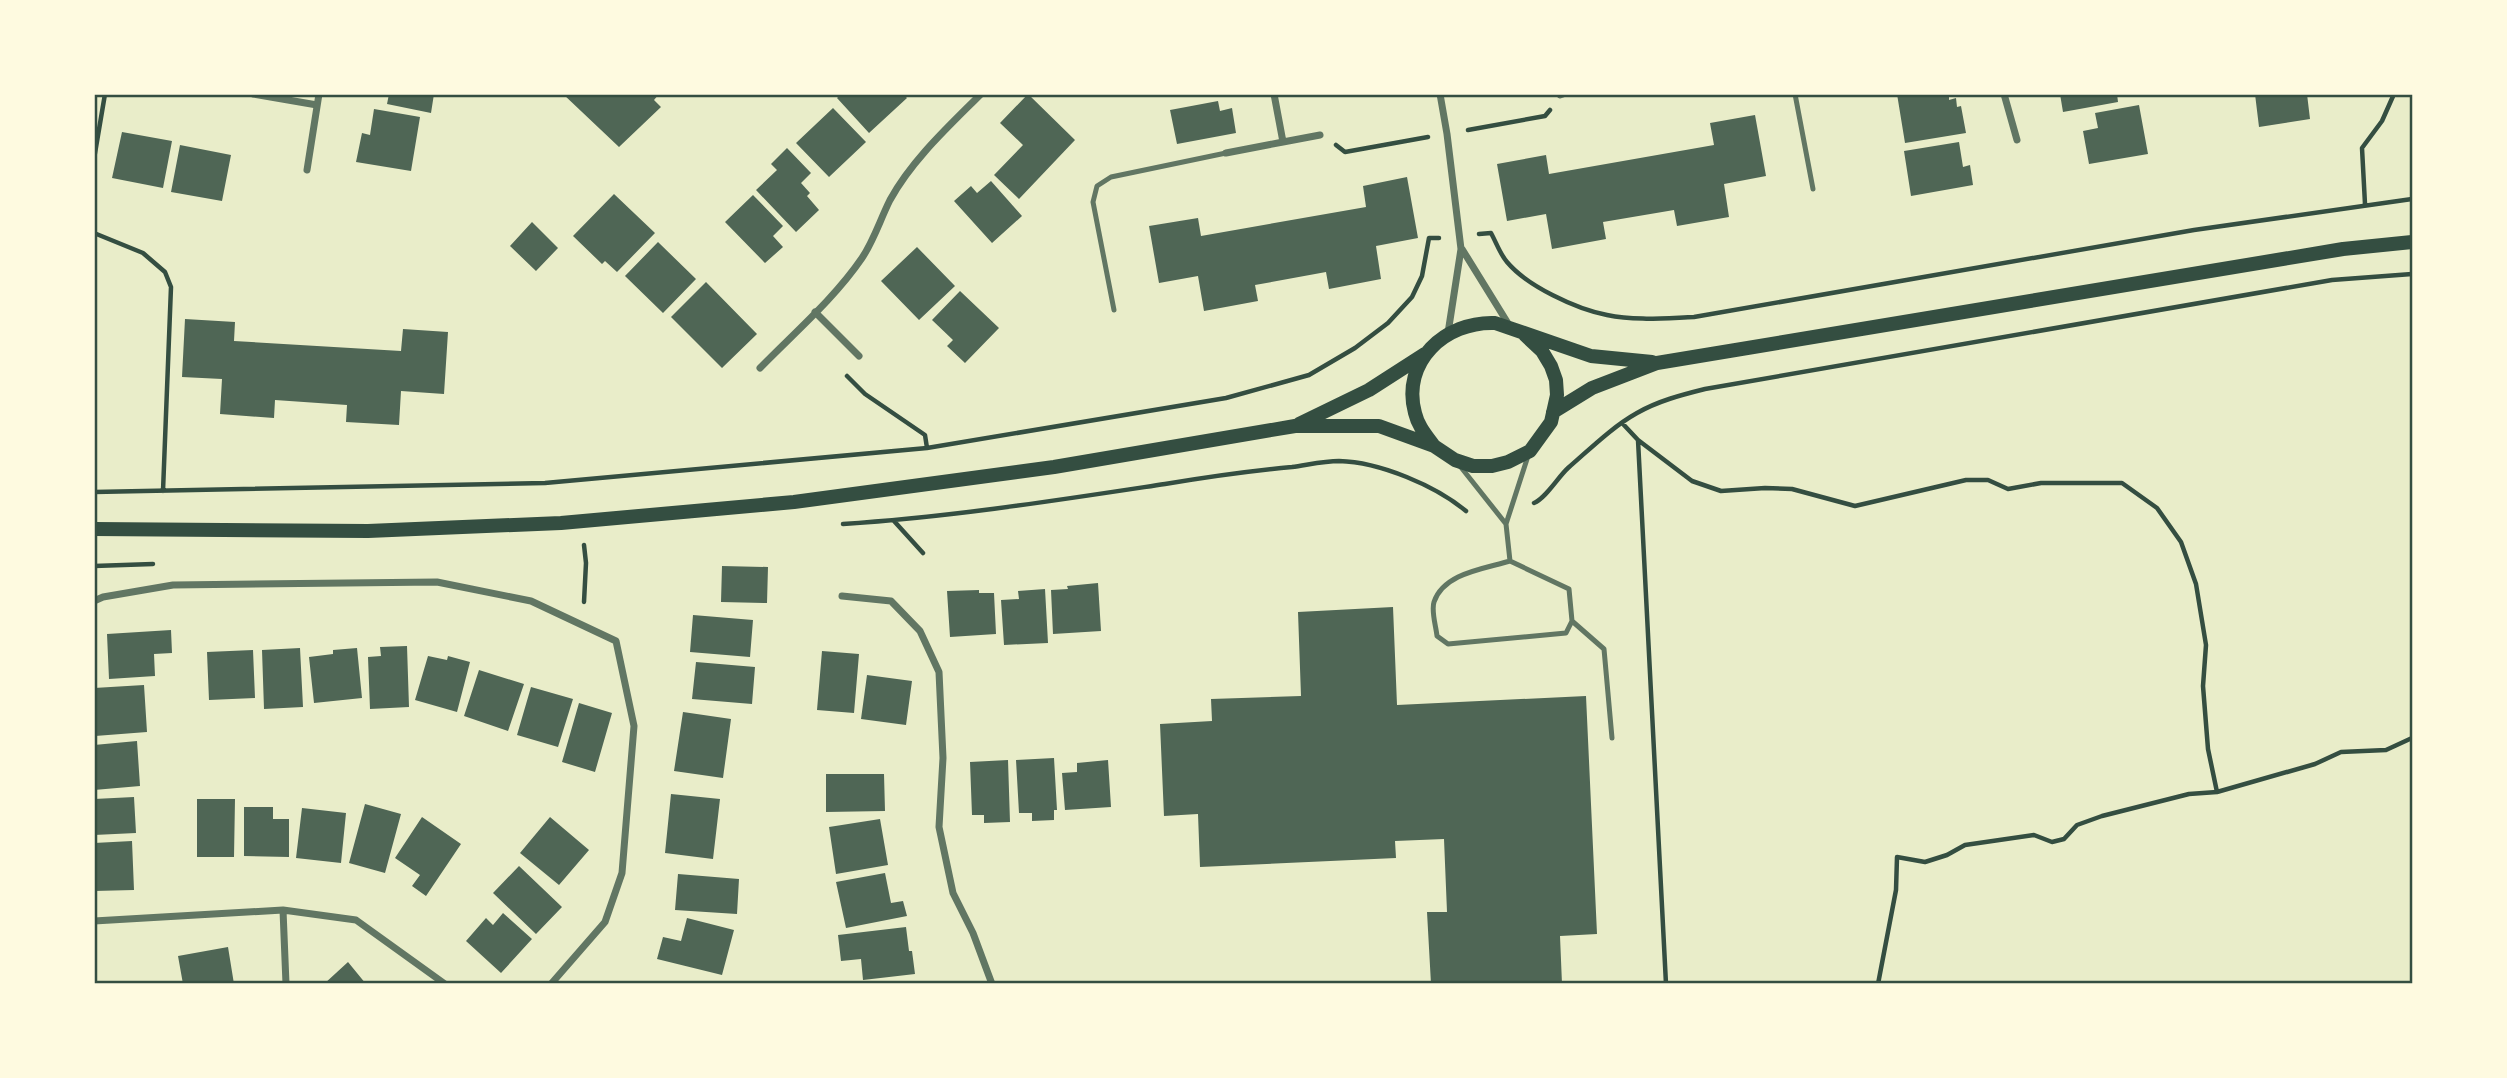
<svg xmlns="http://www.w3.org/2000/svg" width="2507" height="1078" font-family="'Nunito Sans',sans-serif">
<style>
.building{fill:#4f6655}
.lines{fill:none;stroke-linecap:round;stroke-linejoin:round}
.path{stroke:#344e41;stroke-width:4.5}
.service{stroke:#617663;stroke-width:5}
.minor{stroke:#617663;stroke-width:7}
.secondary{stroke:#344e41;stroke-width:14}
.neatline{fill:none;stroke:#344e41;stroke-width:2.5}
</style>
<rect width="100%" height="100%" fill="#e9edc9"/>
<path class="building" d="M389,94H434L431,113L387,104Z
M563,94H659L654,100L661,107L619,147Z
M841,94H903L907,98L869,133L837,98Z
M1028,94L1075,140L1019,199L994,175L1023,145L1000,123Z
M1897,94H1949V100L1956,98L1957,107L1961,106L1966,133L1905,143Z
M2060,94H2117L2118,102L2063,112Z
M2255,94H2307L2310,119L2259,127Z
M1218,101L1220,111L1232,108L1236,133L1177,144L1170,110Z
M2139,105L2148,154L2089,164L2083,131L2098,128L2095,113Z
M833,108L866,142L829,177L796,143Z
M374,109L420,117L411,171L356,162L362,133L370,135Z
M1755,115L1766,176L1724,184L1729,217L1677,226L1674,210L1603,222L1606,239L1552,249L1546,214L1507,221L1497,164L1546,155L1549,174L1714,145L1710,123Z
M122,132L172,141L163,188L112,178Z
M1959,142L1963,167L1970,165L1973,185L1911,196L1904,151Z
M180,145L231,155L222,201L171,192Z
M787,148L811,173L801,183L810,193L807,196L819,210L796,232L756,190L777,170L771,164Z
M1407,177L1418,238L1376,246L1381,279L1329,289L1326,272L1255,285L1258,301L1204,311L1198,276L1159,283L1149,226L1198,218L1201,236L1366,207L1363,186Z
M991,181L1022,216L992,243L954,201L971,186L977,193Z
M614,194L655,233L617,272L605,261L602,264L573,236Z
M753,195L783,226L773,236L783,247L765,263L725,222Z
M532,222L558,248L536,271L510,246Z
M658,242L696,279L663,313L625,276Z
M917,247L955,286L919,320L881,281Z
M706,282L757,334L722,368L671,317Z
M960,291L999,328L965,363L947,346L953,340L932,320Z
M185,319L235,322L234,341L401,351L403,329L448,332L444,394L401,391L399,425L346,422L347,405L275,400L274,418L220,414L222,379L182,377Z
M722,566L768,567L767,603L721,602Z
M1098,583L1101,631L1053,634L1051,590L1068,589L1067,586Z
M1045,589L1048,643L1004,645L1001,600L1019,599L1018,591Z
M979,590V593H994L996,634L950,637L947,591Z
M1393,607L1397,705L1586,696L1597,934L1560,936L1562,984H1431L1427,912H1447L1444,839L1395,841L1396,858L1200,867L1198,814L1164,816L1160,724L1212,721L1211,699L1301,696L1298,612Z
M693,615L753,620L750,657L690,652Z
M171,630L172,653L154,654L155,676L109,679L107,634Z
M407,646L409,707L370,709L368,657L381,656L380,647Z
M300,648L303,707L264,709L262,650Z
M357,648L362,698L314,703L309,657L333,654V650Z
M253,650L255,698L209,700L207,652Z
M822,651L859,654L854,713L817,710Z
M428,656L447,660L448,656L470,662L457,712L415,700Z
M696,662L755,667L752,704L692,699Z
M479,670L524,684L508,731L464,716Z
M867,675L912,681L906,725L861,719Z
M144,685L147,732L95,736L94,688Z
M531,687L573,699L558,747L517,735Z
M579,703L612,713L595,772L562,762Z
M683,712L731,719L723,778L674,771Z
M137,741L140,786L94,790V745Z
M1054,758L1057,810H1054V820L1032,821V813H1019L1016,760Z
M1008,760L1010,822L984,823V815H972L970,762Z
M1108,760L1111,807L1065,810L1062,773L1077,772V763Z
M826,774H884L885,811L826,812Z
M671,794L720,799L713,859L665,853Z
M134,797L136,833L94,835V799Z
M197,799H235L234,857H197Z
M365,804L401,814L385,873L349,863Z
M244,807H273V819H289V857L244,856Z
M302,808L346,813L341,863L296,858Z
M422,817L461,844L426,896L412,886L420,875L395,858Z
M550,817L589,850L559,885L520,853Z
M880,819L888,865L836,874L829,827Z
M132,841L134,890L94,891V843Z
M519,866L562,907L536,934L493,893Z
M885,873L891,903L903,901L907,916L846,928L836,882Z
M678,874L739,879L737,914L675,910Z
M503,913L532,939L501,973L466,941L486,918L493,925Z
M687,918L734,930L722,975L657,959L663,937L681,941Z
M906,927L909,951H912L915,974L863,980L861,959L841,961L838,935Z
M228,947L234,984H183L178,956Z
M348,962L366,984H324Z"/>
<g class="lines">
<path class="path" d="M1468,130L1545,116L1550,110
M1336,145L1345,152L1428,137
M94,159L105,94
M2365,204L2362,148L2382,121L2394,94
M94,233L143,253L165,272L171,287L163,491
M1479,234L1491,233C1496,242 1500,254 1507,262C1527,286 1576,309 1607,315C1635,321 1666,318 1694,317L2194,230L2412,199
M847,376L865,394L925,435L927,448
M1623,424L1638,440L1666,984
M1638,440L1692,481L1721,491L1765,488L1792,489L1855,506L1966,480H1988L2008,489L2041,483H2122L2157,508L2181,542L2196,584L2206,645L2203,686L2208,749L2217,792
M94,492L545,483L927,448L1226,398L1309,375L1355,348L1388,323L1412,297L1422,276L1429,238H1439
M1534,503C1546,498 1558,477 1568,468C1590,449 1612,427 1637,413C1658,401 1681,395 1705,389L2332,280L2412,274
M894,521L923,553
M843,524C951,517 1059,500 1165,484C1207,477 1249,471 1292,467C1307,465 1324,461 1339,461C1380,462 1436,486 1466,511
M94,566L153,564
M584,602L586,563L584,545
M1878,984L1896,890L1897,857L1925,862L1947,855L1965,845L2034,835L2052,842L2064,839L2077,825L2102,816L2189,794L2217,792L2315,764L2341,752L2386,750L2412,738"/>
<path class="service" d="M1795,94L1813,189
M1114,310L1093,202L1097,186L1111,177L1226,153
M1460,466L1506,524
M1510,561L1569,589L1572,621L1566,633L1448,644L1437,636C1436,626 1431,611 1434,602C1444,573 1484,569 1510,561Z
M1510,561L1506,524L1528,456
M1572,621L1604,649L1612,738"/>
<path class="minor" d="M253,94L317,105
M1440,94L1447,134L1461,249L1448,333
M2004,94L2017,140
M1560,95L1563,94
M1283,142L1320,135
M1226,153L1283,142L1274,94
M307,170L319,94
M1462,249L1509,325
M815,312L859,356
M760,368C794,333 834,299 862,258C874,240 880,220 890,200C912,160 948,127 981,94
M842,596L891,601L920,631L939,672L943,758L939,827L953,893L973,933L992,984
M94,601L103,597L173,585L437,582L531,601L616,641L634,726L622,873L605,922L551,984
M283,910L286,984
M94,921L283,910L356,920L445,984"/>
<path class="secondary" d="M1553,412L1592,388L1657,363L2343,249L2412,242
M1299,424L1369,390L1425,354
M1434,446C1426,435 1418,426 1415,413C1401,362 1445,321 1495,323L1591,356L1652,362
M94,529L368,531L561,523L794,502L1054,467L1295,426H1379L1434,446L1455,460L1473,466H1492L1508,462L1530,451L1551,422L1557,395L1556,380L1551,366L1542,351L1525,335"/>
</g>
<rect width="2507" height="1078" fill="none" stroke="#fefae0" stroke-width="192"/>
<rect x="96" y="96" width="2315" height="886" class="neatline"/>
</svg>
